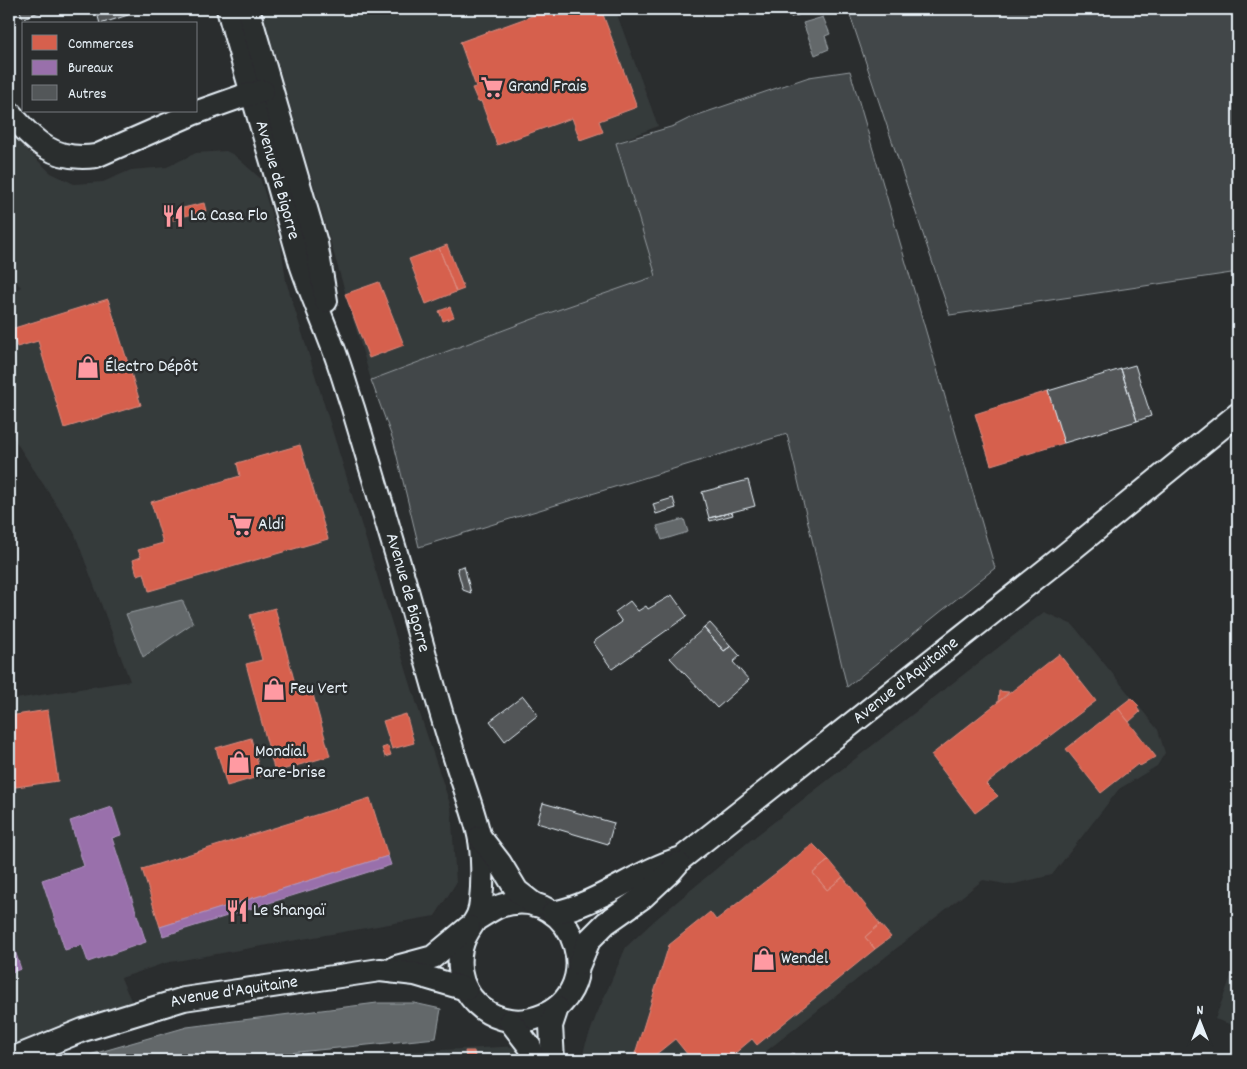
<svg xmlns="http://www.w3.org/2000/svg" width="1247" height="1069" font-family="Dekko,sans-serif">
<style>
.built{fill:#363a3b}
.green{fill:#424648;stroke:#959ca0}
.water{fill:#63686b;stroke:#989fa3}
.shops{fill:#d6604d;stroke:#db8c80}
.offices{fill:#9970ab;stroke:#b197c2}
.building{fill:#535759;stroke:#e8f1f8}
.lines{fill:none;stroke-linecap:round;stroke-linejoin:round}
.secondary-casing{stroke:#e8f1f8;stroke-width:26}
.secondary{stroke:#2a2d2e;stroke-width:22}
.labels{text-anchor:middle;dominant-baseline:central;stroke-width:5;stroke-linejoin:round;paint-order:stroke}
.poi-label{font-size:18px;fill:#e8f1f8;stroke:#2a2d2e;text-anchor:start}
.street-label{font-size:18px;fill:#e8f1f8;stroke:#2a2d2e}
</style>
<rect width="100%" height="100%" fill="#2a2d2e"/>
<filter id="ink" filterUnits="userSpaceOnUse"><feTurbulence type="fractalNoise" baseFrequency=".02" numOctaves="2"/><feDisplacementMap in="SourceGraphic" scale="10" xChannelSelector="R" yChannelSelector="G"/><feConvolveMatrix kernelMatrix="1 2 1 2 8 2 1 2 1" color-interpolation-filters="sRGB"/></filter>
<g filter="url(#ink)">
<path class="built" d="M262,9H615L658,126L616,143L656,276L620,293L556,310L371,380Z
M9,133L51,173L74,184L103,182L131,170L167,167L196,153L226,151L234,155L260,178L281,245L286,281L418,708L451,807L456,883L435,916L165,963L121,978L136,1012L9,1060V700L130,681L74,532L9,431V294L21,287L9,274Z
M1044,612L1073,625L1158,730L1165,753L1157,766L1119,789L1052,875L1010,885L983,880L755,1060H582L585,1046L596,1016L626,947L655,920L747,843Z
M1238,958V1027L1215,1019Z
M521,1046L526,1060H242Z"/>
<path class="green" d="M848,9H1238V272L950,315Z
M850,71L995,568L847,687L787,434L419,547L393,440L371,380L549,313L656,276L616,143L674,126L692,117L809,77Z"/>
<path class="water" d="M823,17L830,34L825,36L829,49L815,55L803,23Z
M684,519L688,532L662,540L657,526Z
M182,600L193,623L143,657L126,614Z
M377,1003H414L441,1009L436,1038L220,1060H80L93,1054L187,1027Z"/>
<path class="shops" d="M551,9H601L637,107L599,121L603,132L580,140L572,118L497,145L481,101L478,102L472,88L476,87L460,42Z
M204,203L206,211L185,216L183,208Z
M179,210L181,218L169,221L167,213Z
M447,245L464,289L456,292L439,248Z
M439,248L456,292L426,304L409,259Z
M379,282L404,345L369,358L345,294Z
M108,299L141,405L64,428L38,341L17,347L11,329Z
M450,307L454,317L443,321L439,311Z
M1048,391L1064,443L991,465L975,414Z
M300,445L328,539L149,591L144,573L137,575L133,560L141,557L138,550L163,543L151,502L240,476L237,463Z
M275,608L297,691L311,687L330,756L275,772L246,664L262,660L250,615Z
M1059,654L1096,701L986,784L998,796L975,813L931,755Z
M999,691L1009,692L998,702Z
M1131,698L1139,706L1137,708L1140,712L1129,722L1118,708Z
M1118,708L1156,757L1140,766L1138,764L1101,793L1066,749Z
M48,710L58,781L9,788V716Z
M406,714L414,743L392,749L383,721Z
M251,738L261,776L227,786L216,748Z
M388,746L391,755L385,757L382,748Z
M370,798L388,856L160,927L142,869Z
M813,844L829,860L813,873L827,890L843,877L880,924L865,937L875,949L757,1045L752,1039L727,1060H692L675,1039L649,1060H633L669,945L710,912L716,920Z
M829,860L843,877L827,890L813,873Z
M880,924L891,937L875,949L865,937Z
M465,1051H474L475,1057L466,1058Z"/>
<path class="offices" d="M112,807L121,835L112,838L146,942L88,962L82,945L65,950L42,880L84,866L70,821Z
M388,856L391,865L163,936L160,927Z
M9,933L21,969L9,973Z"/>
<path class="building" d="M19,9H47L23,18Z
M96,9H126L128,15L100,24Z
M788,9H820L821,10L809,14L808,12L791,17Z
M1135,365L1151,416L1137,421L1121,369Z
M1121,369L1137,421L1064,443L1048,391Z
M748,480L755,506L709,518L702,492Z
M673,498L676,508L656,514L653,504Z
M732,512L733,515L710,521L709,518Z
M464,566L471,593L463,590L457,568Z
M672,595L687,616L612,669L593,642L622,622L615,612L630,601L638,611L646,606L648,609Z
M710,623L731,646L724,651L704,628Z
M704,628L724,651L731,646L740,656L733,662L749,680L717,708L670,658Z
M523,696L538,715L505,741L490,721Z
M543,803L614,823L608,844L537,823Z
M793,1053L799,1060H783Z"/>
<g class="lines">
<defs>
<g id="secondary">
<path id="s1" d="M228,9C242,60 257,111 272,162C282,196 291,230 301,264C310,291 322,318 332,345C340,365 346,387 353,408C370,465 387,522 404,580C421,639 436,699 455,758C463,784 473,809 479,835C483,853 483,882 481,901C480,918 472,923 465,937C455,959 459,987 477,1004C491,1018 513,1024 532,1019C612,999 577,881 500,906C492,909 484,915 477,919"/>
<path d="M248,9L316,243L326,301"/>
<path d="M9,112C35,142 53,162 96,156L192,114L240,97L263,91"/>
<path d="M480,837L500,863L517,891L535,905"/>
<path id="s2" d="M553,913C599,904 637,871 682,858L1065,555L1238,414"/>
<path d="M579,964L589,940L606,923L643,897L671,871L678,863"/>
<path d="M396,967L433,957L469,927"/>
<path d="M510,1021L530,1047L535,1060"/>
<path id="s3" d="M9,1060L83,1030L184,999L380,970L415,974L466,989"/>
<path d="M553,1060L551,1026L557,1008"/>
</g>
</defs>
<use href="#secondary" class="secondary-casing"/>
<use href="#secondary" class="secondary"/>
</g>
</g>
<defs>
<symbol id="supermarket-bare" viewBox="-9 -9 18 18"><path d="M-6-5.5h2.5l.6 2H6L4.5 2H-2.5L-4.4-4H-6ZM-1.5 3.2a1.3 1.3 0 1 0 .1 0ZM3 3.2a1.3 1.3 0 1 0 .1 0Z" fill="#ff9aa2" stroke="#2a2d2e" stroke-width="2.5" paint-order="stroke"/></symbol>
<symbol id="restaurant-bare" viewBox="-9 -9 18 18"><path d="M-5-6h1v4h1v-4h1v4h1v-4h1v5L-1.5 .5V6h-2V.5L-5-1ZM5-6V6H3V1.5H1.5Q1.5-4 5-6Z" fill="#ff9aa2" stroke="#2a2d2e" stroke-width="2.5" paint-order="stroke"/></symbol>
<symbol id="shop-bare" viewBox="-9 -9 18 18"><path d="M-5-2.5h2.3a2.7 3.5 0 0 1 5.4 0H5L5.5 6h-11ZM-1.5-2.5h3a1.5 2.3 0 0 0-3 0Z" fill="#ff9aa2" stroke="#2a2d2e" stroke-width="2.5" paint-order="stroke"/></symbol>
</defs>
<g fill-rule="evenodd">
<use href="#supermarket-bare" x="476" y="71" width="32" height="32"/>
<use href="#restaurant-bare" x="157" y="200" width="32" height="32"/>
<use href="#shop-bare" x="72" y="351" width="32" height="32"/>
<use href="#supermarket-bare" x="225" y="509" width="32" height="32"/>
<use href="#shop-bare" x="258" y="673" width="32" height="32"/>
<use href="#shop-bare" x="223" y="746" width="32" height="32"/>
<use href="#restaurant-bare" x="221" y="895" width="32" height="32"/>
<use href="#shop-bare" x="748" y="943" width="32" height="32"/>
</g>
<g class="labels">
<g class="poi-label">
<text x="508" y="87">Grand Frais</text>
<text x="190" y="216">La Casa Flo</text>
<text x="105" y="367">Électro Dépôt</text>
<text x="258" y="525">Aldi</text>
<text x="290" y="689">Feu Vert</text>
<text x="255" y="752">Mondial<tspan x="255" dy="21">Pare-brise</tspan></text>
<text x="253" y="911">Le Shangaï</text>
<text x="781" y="959">Wendel</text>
</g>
<g class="street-label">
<text stroke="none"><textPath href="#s1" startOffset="178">Avenue de Bigorre</textPath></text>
<text stroke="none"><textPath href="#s1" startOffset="611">Avenue de Bigorre</textPath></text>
<text stroke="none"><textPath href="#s2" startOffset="426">Avenue d'Aquitaine</textPath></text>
<text stroke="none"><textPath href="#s3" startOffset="236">Avenue d'Aquitaine</textPath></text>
</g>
</g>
<rect width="1247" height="1069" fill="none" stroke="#2a2d2e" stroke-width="30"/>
<rect x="15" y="15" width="1217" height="1039" fill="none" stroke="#e8f1f8" stroke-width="2" filter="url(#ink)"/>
<rect x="22" y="22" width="175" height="90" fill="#2a2d2e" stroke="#767b7f"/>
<rect x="32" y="35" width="25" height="15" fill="#d6604d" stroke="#767b7f"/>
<text x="68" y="48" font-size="15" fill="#e8f1f8">Commerces</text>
<rect x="32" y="60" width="25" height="15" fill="#9970ab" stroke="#767b7f"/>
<text x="68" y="72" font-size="15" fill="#e8f1f8">Bureaux</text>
<rect x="32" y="85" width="25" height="15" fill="#535759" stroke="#767b7f"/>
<text x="68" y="98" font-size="15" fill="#e8f1f8">Autres</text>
<g transform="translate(1200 1022)" stroke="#2a2d2e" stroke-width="4" paint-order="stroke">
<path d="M0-4L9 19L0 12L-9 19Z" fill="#e8f1f8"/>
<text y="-8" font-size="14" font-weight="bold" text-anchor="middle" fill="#e8f1f8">N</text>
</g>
</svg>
